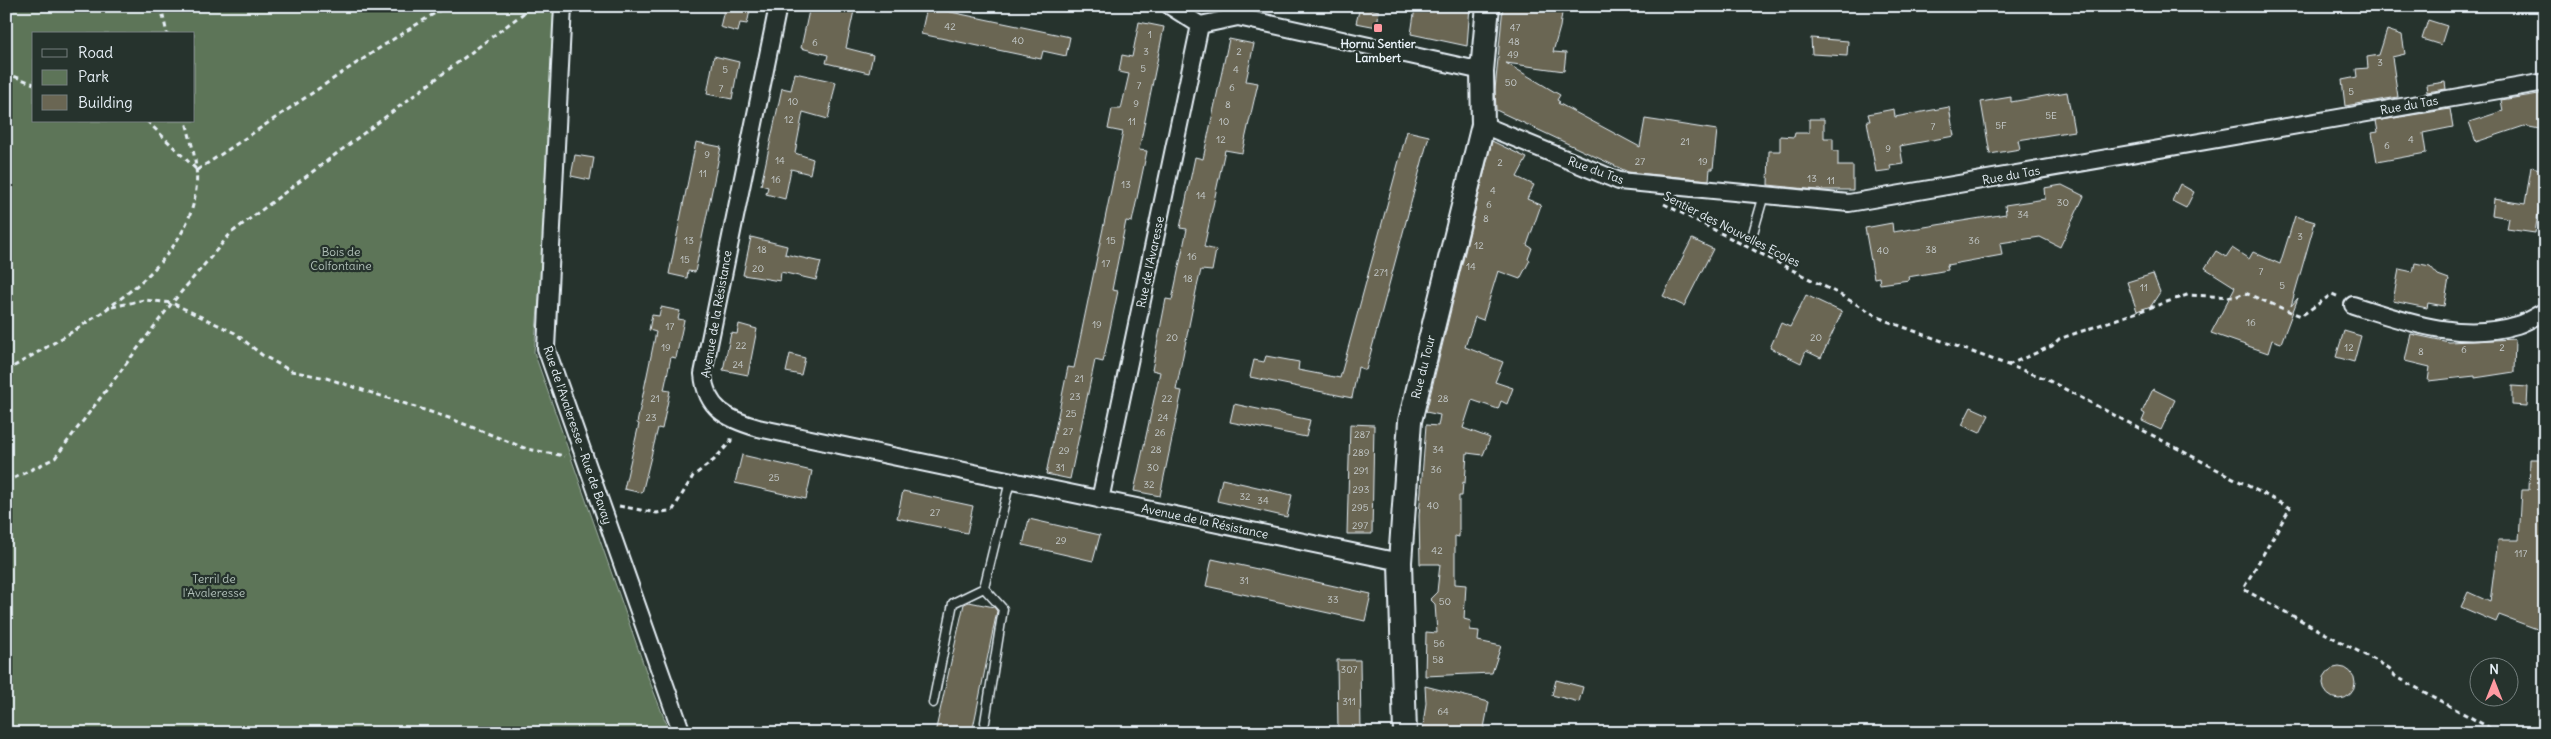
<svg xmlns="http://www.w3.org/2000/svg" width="2551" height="739" font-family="Delius,sans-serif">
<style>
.green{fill:#5d7458;stroke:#a2b2a8;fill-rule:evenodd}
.building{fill:#6a6653;stroke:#e8f1f8}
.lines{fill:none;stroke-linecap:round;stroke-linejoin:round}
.lane-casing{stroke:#e8f1f8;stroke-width:11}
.street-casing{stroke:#e8f1f8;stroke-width:20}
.secondary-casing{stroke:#e8f1f8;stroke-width:26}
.path{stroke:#e8f1f8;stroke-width:3;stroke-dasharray:5 4;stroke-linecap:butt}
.lane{stroke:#26332d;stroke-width:8}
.street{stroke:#26332d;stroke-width:16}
.secondary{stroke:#26332d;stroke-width:22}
.poi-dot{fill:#ff9aa2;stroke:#26332d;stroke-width:2}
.labels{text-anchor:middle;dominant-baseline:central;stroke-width:4.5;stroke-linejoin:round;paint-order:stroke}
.number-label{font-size:10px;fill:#c8cecf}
.poi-label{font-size:12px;font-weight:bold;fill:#e8f1f8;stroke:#26332d}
.street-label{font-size:12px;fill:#e8f1f8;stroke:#26332d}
.park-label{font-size:12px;fill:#b0bfb8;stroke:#26332d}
</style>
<rect width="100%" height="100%" fill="#26332d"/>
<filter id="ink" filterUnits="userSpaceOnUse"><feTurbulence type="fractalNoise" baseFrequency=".02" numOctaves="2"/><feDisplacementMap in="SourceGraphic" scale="10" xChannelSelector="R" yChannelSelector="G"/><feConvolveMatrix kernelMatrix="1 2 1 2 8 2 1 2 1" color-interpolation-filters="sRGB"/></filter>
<g filter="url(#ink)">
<path class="green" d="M6,6H566L534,352L648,677L670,733H6ZM34,34H194V121H34Z"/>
<path class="building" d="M725,6H751L747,24L740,23L738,32L720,27Z
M810,6H855L846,48L873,55L869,73L826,63L828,55L801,48Z
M1435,6H1470L1467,46L1411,34L1415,8L1434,11Z
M1503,6H1563L1560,27L1553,52L1566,53L1564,71L1506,63L1560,95L1557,100L1560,102L1558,103L1640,147L1645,119L1717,130L1713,169H1710L1709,180L1628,172L1496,110L1495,90Z
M927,7L1070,37L1066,56L1043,51L1041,59L921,34Z
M1360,7L1379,11L1377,27L1356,23Z
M2428,20L2447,26L2441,45L2422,39Z
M1139,22L1164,27L1139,150L1147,151L1132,222L1126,221L1119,255L1112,290L1118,291L1103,362L1095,360L1070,479L1046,474L1068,367L1074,368L1123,132L1108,129L1112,109H1121L1129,74L1119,72L1122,55L1132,57Z
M2387,30L2402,35L2405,54L2392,57L2398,97L2345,106L2342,80L2357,77L2356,69L2368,68L2367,57L2379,55Z
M1811,38L1848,41L1847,56L1812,54Z
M1229,39L1254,44L1246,81L1258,83L1242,153L1225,150L1204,247L1216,250L1212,271L1201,270L1196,291L1176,390L1182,391L1160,496L1134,491L1160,372L1152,370L1166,299L1172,300L1187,229L1180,228L1195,157L1203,159Z
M714,56L739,62L732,99L707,94Z
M795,73L836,82L828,119L803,112L795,153L813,159L810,174L791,169L785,199L766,194L768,187L761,185L782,88L791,90Z
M2445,82L2446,89L2427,92L2426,85Z
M2067,92L2074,131L2018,140L2020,149L1990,154L1981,102L2011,97V102Z
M2545,93V130L2524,126L2476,142L2469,122L2503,111L2501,100Z
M1949,107L1954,136L1900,146L1903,164L1890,166L1891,170L1876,172L1867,121H1870L1868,114L1894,109L1895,117Z
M2450,109L2453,127L2423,133L2426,153L2377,162L2372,133L2378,132L2376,121Z
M1809,119H1824V138H1833V151H1838V166H1853V190H1817L1768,185L1769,151H1780V136L1794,137L1795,133H1809Z
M1407,131L1429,136L1366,370L1358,367L1352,398L1250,377L1254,360L1264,362L1266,356L1299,362L1298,370L1340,378Z
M1492,141L1527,158L1517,177L1534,185L1527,199L1541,205L1527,245L1532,248L1528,259L1530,260L1520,279L1498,271L1483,320L1475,317L1465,347L1503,362L1495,382L1513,388L1507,404L1501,401L1498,409L1472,400L1463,428L1490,438L1483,455L1467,453L1465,483L1463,482L1462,496H1459V537L1455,536V584L1466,585L1464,619L1471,621L1470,630L1479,631L1478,641L1501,646L1492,673L1425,676L1426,632L1437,633L1435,604L1430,599L1437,592L1440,564H1420L1419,516L1426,425L1438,426L1440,415L1426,412L1427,408Z
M696,142L721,147L695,272L688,271L687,278L669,274Z
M575,155L594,158L590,180L571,176Z
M2531,167L2545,170V207H2539L2535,233L2507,229L2509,218L2492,215L2494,199L2525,204Z
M2180,184L2194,192L2186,208L2172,201Z
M2062,185L2084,196L2060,247L2040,237L2000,243L2002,255L1947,265L1948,270L1908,277L1909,280L1880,284L1879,277L1874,278L1865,228L1892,223L1893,232L2006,214L2005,205L2045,199L2044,188Z
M2295,216L2315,222L2291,306L2298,298L2281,343L2272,340L2268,353L2211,333L2235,287L2205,268L2216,251L2226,257L2232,248L2249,259L2253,252L2280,264Z
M751,237L787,246L785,254L821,262L816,280L781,272L780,281L743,275Z
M1692,239L1713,249L1684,306L1663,296Z
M2415,263L2430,266L2438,275L2449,279L2444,306L2428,303L2427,308L2393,301L2399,269L2413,272Z
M2153,274L2160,292L2151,306L2137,311L2127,282Z
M1806,295L1842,312L1821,358L1806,351L1801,363L1770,348L1781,323L1790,327Z
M661,307L680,311L678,319L684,320L676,358L671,357L664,390L670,391L662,429L658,428L642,493L624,489L639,424L637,423L656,332L649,330L652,315L659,316Z
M739,324L757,329L748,375L723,370L731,333L737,334Z
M2344,331L2361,336L2354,362L2336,357Z
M2411,334L2449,342L2515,339L2514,372L2475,378V376L2428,381L2430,367L2405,361Z
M790,354L805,358L801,375L786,372Z
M2512,386L2528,387L2527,406L2512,405Z
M2153,389L2175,400L2161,430L2142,421L2145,414L2142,412Z
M1234,404L1310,420L1306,437L1230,422Z
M1971,407L1989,415L1980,433L1962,425Z
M1350,424L1374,425L1372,534H1347Z
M742,455L812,471L806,499L735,483Z
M2530,459H2545V632L2499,615L2496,622L2461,607L2468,592L2490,602L2498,540H2519L2522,490H2529Z
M1222,479L1292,495L1287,517L1217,501Z
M903,491L973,506L967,533L897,518Z
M1029,519L1100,535L1093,561L1023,545Z
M1212,559L1371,594L1365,621L1206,586Z
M969,602L994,607L997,611L972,733H935L964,604Z
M1337,660H1360L1361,733H1338Z
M2323 683a16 16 0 1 1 32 0a16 16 0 1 1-32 0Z
M1556,680L1583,687L1579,702L1552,695Z
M1425,686L1489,702L1483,733H1422L1426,703Z"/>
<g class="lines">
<defs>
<path id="lane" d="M1753,233L1764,195
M933,703L953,603L984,588
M985,722L1003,609L984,588L1010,481"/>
<path id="street" d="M563,6L546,348L682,733
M778,6L703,374C706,409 727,419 758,428L1400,562
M1170,6L1200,25L1238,17L1482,71
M1483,125L1619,181L1849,203L2545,82
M2353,305C2406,322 2461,342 2517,325C2527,322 2536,316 2545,311
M1100,500L1200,25"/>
<path id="secondary" d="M1405,733L1400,562L1410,421L1483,125L1482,71L1488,6"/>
</defs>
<use href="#lane" class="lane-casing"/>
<use href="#street" class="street-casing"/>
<use href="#secondary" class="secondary-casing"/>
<path class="path" d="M161,6L167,34
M6,73L34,84
M147,121L196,169
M197,170C281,116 361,57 447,6
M1664,204L1837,293L1884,320L2044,378L2290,508L2243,589L2389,668L2395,676L2499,733
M112,307L144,300L172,303L235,333L262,355L291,371L326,378L449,418L527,449L565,456
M2008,365L2052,346L2059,339L2187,295L2235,297L2245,293L2301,316L2332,294L2339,297
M6,371C72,331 187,275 196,189C199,166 191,143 186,121
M6,482L55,458L172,303L231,233L533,6
M619,506L657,513L673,510L693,476L714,460L731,441V436"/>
<use href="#lane" class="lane"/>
<use href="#street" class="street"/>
<use href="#secondary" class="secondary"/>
</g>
</g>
<rect class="poi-dot" x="1373" y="23" width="10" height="10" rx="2.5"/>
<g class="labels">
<g class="number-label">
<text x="950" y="26">42</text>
<text x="1515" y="27">47</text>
<text x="1150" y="34">1</text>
<text x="1018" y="40">40</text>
<text x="1514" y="41">48</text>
<text x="815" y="42">6</text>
<text x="1146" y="51">3</text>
<text x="1239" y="51">2</text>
<text x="1513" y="54">49</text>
<text x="2380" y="62">3</text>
<text x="1143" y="68">5</text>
<text x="725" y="69">5</text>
<text x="1236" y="69">4</text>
<text x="1511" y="82">50</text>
<text x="1139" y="85">7</text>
<text x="1232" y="87">6</text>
<text x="721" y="88">7</text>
<text x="2351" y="91">5</text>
<text x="793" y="101">10</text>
<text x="1136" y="103">9</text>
<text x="1228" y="104">8</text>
<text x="2051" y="115">5E</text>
<text x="789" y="119">12</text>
<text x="1132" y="121">11</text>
<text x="1224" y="121">10</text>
<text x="2001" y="125">5F</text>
<text x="1933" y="126">7</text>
<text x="1221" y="139">12</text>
<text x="2411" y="139">4</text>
<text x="1685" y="141">21</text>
<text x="2387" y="145">6</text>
<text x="1888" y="148">9</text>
<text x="707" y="154">9</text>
<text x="780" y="160">14</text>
<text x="1640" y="161">27</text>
<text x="1703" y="161">19</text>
<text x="1500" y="162">2</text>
<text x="703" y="173">11</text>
<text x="1812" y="178">13</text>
<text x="776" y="179">16</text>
<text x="1831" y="180">11</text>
<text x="1126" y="184">13</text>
<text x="1493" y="190">4</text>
<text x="1201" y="195">14</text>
<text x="2063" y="202">30</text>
<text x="1489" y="204">6</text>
<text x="2023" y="214">34</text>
<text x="1486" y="218">8</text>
<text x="2300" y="236">3</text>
<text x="689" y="240">13</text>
<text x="1111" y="240">15</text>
<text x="1974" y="240">36</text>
<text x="1479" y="245">12</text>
<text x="762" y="249">18</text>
<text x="1931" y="249">38</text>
<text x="1883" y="250">40</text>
<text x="1192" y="256">16</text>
<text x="685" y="259">15</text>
<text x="1106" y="263">17</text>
<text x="1471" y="266">14</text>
<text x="758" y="268">20</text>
<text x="2261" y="271">7</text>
<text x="1381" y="272">271</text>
<text x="1188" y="278">18</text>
<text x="2282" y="285">5</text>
<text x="2144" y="287">11</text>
<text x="2251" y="322">16</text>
<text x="1097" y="324">19</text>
<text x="670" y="326">17</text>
<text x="1172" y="337">20</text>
<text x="1816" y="337">20</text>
<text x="741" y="345">22</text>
<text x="666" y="347">19</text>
<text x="2349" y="347">12</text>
<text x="2502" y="347">2</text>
<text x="2464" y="349">6</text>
<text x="2421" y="351">8</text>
<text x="738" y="364">24</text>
<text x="1079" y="378">21</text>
<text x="1075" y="396">23</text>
<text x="655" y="398">21</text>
<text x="1167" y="398">22</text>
<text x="1443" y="398">28</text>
<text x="1071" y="413">25</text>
<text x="651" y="417">23</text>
<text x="1163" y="417">24</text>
<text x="1068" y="431">27</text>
<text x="1160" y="432">26</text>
<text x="1362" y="434">287</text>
<text x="1156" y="449">28</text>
<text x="1438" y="449">34</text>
<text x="1064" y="450">29</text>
<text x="1361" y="452">289</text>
<text x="1060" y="467">31</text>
<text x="1153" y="467">30</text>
<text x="1436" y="469">36</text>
<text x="1361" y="470">291</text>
<text x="774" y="477">25</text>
<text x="1149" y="484">32</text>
<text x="1361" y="489">293</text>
<text x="1245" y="496">32</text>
<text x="1263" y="500">34</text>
<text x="1433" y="505">40</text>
<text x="1360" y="507">295</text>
<text x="935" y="512">27</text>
<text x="1360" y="525">297</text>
<text x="1061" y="540">29</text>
<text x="1437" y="550">42</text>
<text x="2521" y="553">117</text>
<text x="1244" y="580">31</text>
<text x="1333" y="599">33</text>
<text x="1445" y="601">50</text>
<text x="1439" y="643">56</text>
<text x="1438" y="659">58</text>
<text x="1349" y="669">307</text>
<text x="1349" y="701">311</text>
<text x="1443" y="711">64</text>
</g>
<g class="poi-label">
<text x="1378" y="43">Hornu Sentier<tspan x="1378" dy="14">Lambert</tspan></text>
</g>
<g class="street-label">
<text transform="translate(2409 105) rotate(-10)">Rue du Tas</text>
<text transform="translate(1596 170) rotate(20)">Rue du Tas</text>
<text transform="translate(2011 175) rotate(-10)">Rue du Tas</text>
<text transform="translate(1732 229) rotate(27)">Sentier des Nouvelles Ecoles</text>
<text transform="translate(1150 262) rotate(-78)">Rue de l'Avaresse</text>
<text transform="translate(716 314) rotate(-80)">Avenue de la Résistance</text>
<text transform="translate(1423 367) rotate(-76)">Rue du Tour</text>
<text transform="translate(578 435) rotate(71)">Rue de l'Avaleresse - Rue de Bavay</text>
<text transform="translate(1205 521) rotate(12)">Avenue de la Résistance</text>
</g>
<g class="park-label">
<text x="341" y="251">Bois de<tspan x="341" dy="14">Colfontaine</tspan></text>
<text x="214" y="578">Terril de<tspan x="214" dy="14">l'Avaleresse</tspan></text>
</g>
</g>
<rect width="2551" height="739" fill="none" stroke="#26332d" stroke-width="25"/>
<rect x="12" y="12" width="2526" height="714" fill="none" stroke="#e8f1f8" stroke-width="2" filter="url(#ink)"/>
<rect x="32" y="32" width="162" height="90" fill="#26332d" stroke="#747f7e"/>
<rect x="42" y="49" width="25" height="8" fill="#26332d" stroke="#747f7e"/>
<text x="78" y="58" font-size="15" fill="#e8f1f8">Road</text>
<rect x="42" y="70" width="25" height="15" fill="#5d7458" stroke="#747f7e"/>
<text x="78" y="82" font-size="15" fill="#e8f1f8">Park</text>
<rect x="42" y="95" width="25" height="15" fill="#6a6653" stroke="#747f7e"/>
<text x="78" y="108" font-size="15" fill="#e8f1f8">Building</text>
<g transform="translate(2494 682)"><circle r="24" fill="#26332d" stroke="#747f7e"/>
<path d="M0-4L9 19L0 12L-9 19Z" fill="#ff9aa2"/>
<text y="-8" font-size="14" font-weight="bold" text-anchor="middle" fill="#e8f1f8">N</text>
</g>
</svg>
